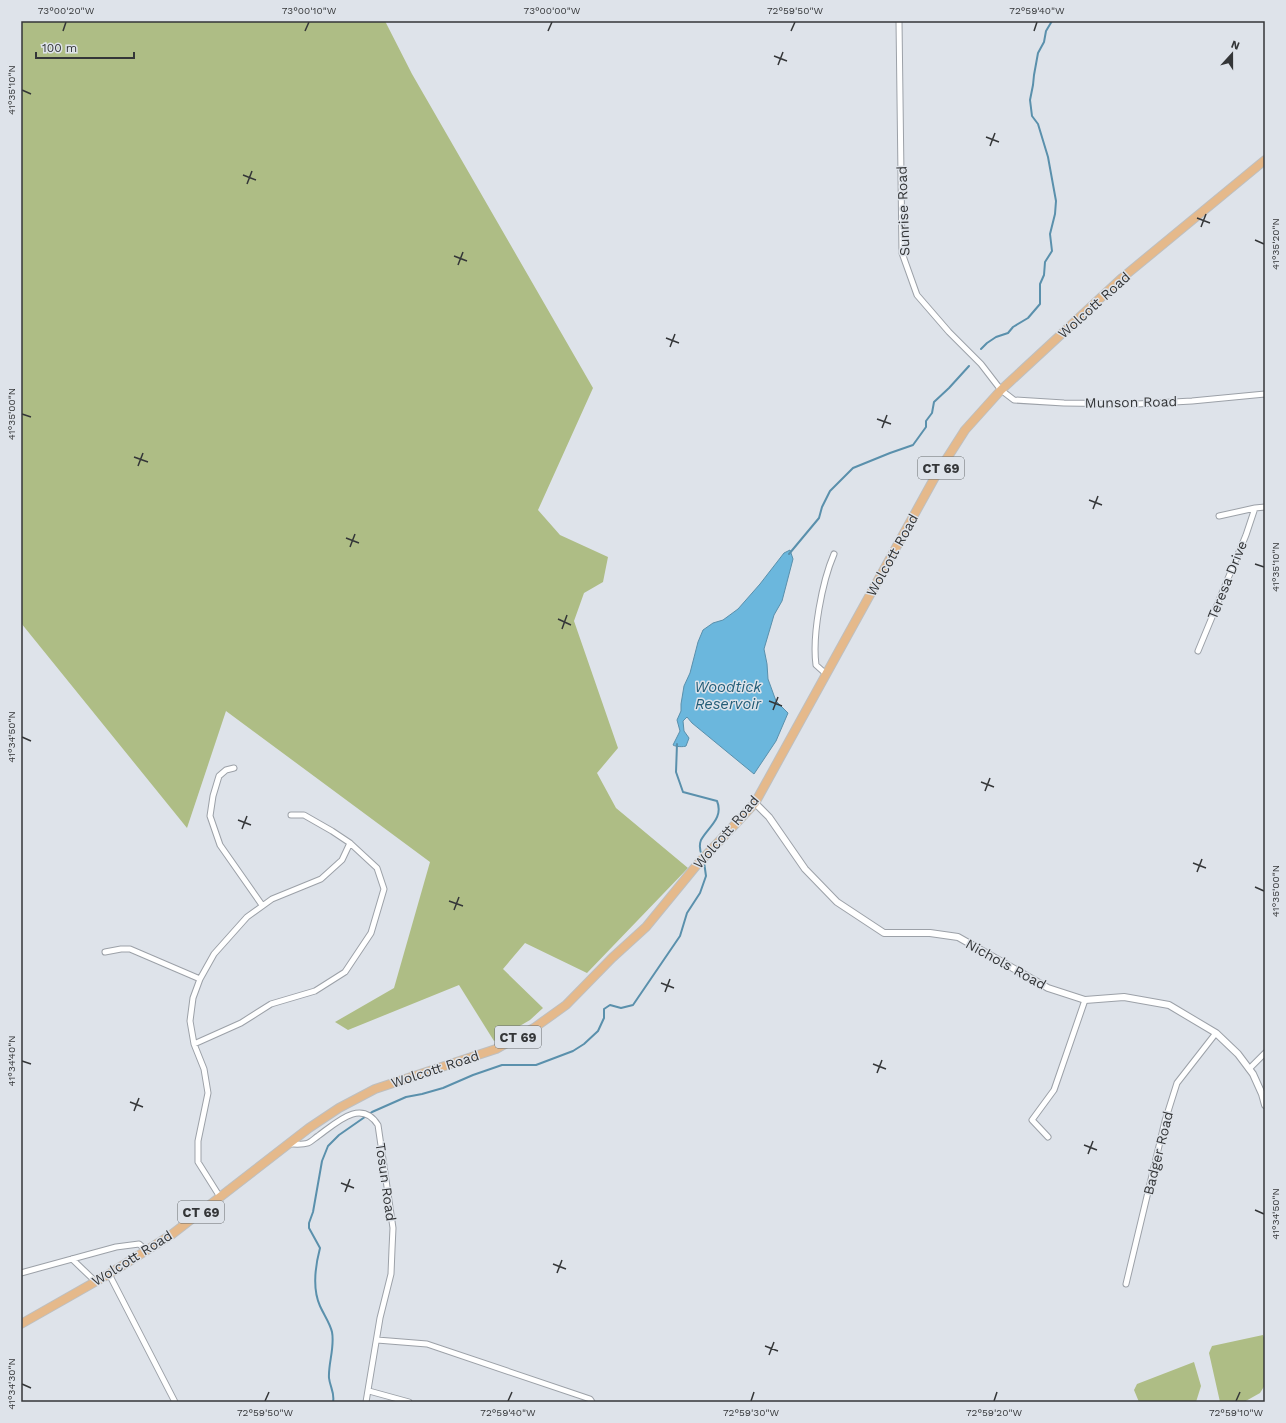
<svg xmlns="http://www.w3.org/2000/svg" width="1286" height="1423" font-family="'Work Sans',sans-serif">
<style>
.green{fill:#aebd85}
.water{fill:#6bb7dd;stroke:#5a90ac}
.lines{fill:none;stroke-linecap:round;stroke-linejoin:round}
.stream{stroke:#5a90ac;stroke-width:2}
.minor-casing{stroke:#9ca1a8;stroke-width:7}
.tertiary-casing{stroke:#9ca1a8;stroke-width:8}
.primary-casing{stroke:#bebfbf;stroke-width:10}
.minor{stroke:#fff;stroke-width:5}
.tertiary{stroke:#fff;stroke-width:6}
.primary{stroke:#e5b98b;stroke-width:8}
.ticks{fill:none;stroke:#343638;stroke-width:1.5}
.labels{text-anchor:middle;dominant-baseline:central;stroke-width:3;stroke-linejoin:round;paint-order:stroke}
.shield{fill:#dee3ea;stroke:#676a6d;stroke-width:1}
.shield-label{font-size:13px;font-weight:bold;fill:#343638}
.street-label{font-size:14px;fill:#343638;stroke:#dee3ea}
.water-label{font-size:15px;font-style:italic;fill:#225c77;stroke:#dee3ea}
.neatline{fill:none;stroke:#343638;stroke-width:1.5}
.ticks-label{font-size:10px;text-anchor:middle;fill:#343638}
</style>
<rect width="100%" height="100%" fill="#dee3ea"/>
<path class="green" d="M21,21H385L412,74L593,388L538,510L560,535L608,557L603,582L584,593L574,621L618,748L597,773L616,808L688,868L587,973L525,943L503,969L543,1008L530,1020L494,1041L459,985L348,1030L335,1022L394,988L430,862L226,711L187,828L21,623Z
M1263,1335L1265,1340V1385L1260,1393L1244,1402H1220L1209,1353L1212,1346Z
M1194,1362L1201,1386L1196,1402H1139L1134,1390L1137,1384Z"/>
<path class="water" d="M790,550L793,559L782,601L774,615L764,649L767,664L768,679L776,701L788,713L776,741L754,774L692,723L687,717L683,721L684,731L689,738L686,746C684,747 676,747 673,745L680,731L677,720L681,711V704L684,686L690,673L698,642L703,630L713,623L723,620L738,609L760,584L784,553Z"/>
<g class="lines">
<path class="stream" d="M981,349L987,343L996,337L1008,333L1013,327L1028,318L1040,304V284L1044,275L1045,262L1052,251L1050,234L1055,214L1056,201L1048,157L1038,124L1032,116L1030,100L1033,85L1034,75L1038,53L1044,42L1046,31L1052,21
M789,554L819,518L822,507L830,491L853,468L890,453L913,445L926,427V421L932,413L934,402L949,388L969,366
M677,744L676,772L683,792L717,801C724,818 708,827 701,840C699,845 700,851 702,856
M333,1402C335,1393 330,1387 329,1378C328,1364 335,1347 332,1332C330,1323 324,1315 320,1306C312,1288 315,1267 320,1248L309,1228V1223L313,1212L322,1161L328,1146L339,1135L372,1112L406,1097L422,1094L443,1088L473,1075L502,1065H536L573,1051L584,1044L598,1031L604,1018V1009L610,1005L621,1008L633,1005L680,936L687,913L700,893L706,876L704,862"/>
<defs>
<path id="minor" d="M899,21L902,253L917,295L949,332L981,364L1001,390L1014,400L1064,403L1137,404L1192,401L1265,394
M1219,516L1255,508L1265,507
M1198,651L1246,535L1255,508
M826,674L816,665C812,635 822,582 834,554
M234,768L226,770L219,776L213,796L210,816L220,845L262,905
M105,952L121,949H130L200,979
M194,1044L241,1023L271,1004L315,991L345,972L371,933L384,889L377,868L350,843L332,831L304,815H291
M1249,1069L1265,1053
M1048,1137L1032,1120L1054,1090L1085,1000
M289,1144C295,1144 302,1145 308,1143C311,1142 315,1138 318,1136C336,1123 361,1098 378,1125L393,1228L392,1249L391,1274L380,1318L366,1402
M220,1197L198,1162V1141L208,1093L204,1069L194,1044L190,1021L193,998L200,979L214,954L247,917L272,899L321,879L342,860L350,843
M72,1259L95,1281
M21,1273L116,1247L139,1244L146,1250
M109,1274L175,1402
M1126,1284L1165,1121L1177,1083L1216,1033
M377,1340L427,1344L590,1399L592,1402
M369,1391L409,1402"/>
<path id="tertiary" d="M755,803L769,817L805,869L837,902L884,933H930L958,937L1048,988L1085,1000L1124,997L1169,1005L1216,1033L1238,1054L1253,1074L1262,1094L1265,1105"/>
<path id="primary" d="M21,1324L109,1274L171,1235L309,1128L339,1108L375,1089L496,1049L534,1028L566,1005L612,958L646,927L696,866L755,803L935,477L965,430L1001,390L1122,278L1265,160"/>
</defs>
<use href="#minor" class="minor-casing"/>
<use href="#tertiary" class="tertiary-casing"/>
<use href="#primary" class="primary-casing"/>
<use href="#minor" class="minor"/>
<use href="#tertiary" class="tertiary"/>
<use href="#primary" class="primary"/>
</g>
<path class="ticks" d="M63,31L66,22M305,31L309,22M548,31L552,22M791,31L795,22M1034,31L1037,22M774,56L787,61M778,65L783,52M22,90L31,94M986,137L999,142M990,146L995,133M243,175L256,180M247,184L252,171M1197,218L1210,223M1201,227L1206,214M1255,240L1264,244M454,256L467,261M458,265L463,252M666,338L679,343M670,347L675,334M22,414L31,417M877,419L891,424M882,428L887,415M134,457L148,462M138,466L143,453M1089,500L1102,505M1093,509L1098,496M346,538L359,543M350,547L355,534M1255,564L1264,567M558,619L571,625M562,629L567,615M769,701L782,706M773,710L778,697M22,737L31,741M981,782L994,787M985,791L990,778M238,820L251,825M242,829L247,816M1193,863L1206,868M1197,872L1202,859M1255,887L1264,891M449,901L463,906M454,910L459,897M661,983L674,988M665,992L670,979M22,1061L31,1064M873,1064L886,1069M877,1073L882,1060M130,1102L143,1107M134,1111L139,1098M1084,1145L1097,1150M1088,1154L1093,1141M341,1183L354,1188M345,1192L350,1179M1255,1210L1264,1214M553,1264L566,1269M557,1273L562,1260M765,1346L778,1351M769,1355L774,1342M22,1384L31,1388M265,1401L269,1392M508,1401L512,1392M751,1401L754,1392M994,1401L997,1392M1236,1401L1240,1392"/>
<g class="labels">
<g class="shield">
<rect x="918" y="457" width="46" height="22" rx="3"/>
<rect x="495" y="1026" width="46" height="22" rx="3"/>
<rect x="178" y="1201" width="46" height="22" rx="3"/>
</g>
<g class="shield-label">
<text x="941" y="468">CT 69</text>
<text x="518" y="1037">CT 69</text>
<text x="201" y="1212">CT 69</text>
</g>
<g class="street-label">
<text transform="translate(903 211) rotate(-92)">Sunrise Road</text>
<text transform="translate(1094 305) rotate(-42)">Wolcott Road</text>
<text transform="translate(1131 402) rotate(-1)">Munson Road</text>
<text transform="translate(892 555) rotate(-61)">Wolcott Road</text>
<text transform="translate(1227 580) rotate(-68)">Teresa Drive</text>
<text transform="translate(726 832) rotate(-49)">Wolcott Road</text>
<text transform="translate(1006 964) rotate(29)">Nichols Road</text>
<text transform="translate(435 1069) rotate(-18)">Wolcott Road</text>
<text transform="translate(1158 1153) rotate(-76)">Badger Road</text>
<text transform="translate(386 1182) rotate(82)">Tosun Road</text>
<text transform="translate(132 1258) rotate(-32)">Wolcott Road</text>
</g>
<g class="water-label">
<text x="728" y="687">Woodtick<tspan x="728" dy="17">Reservoir</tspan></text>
</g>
</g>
<rect width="1286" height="1423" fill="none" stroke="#dee3ea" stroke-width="44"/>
<g transform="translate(1232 54) rotate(21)" stroke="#dee3ea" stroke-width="3" paint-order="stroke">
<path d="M0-3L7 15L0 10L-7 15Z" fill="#343638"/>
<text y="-6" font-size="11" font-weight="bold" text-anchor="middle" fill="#343638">N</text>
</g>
<path d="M36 52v6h98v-6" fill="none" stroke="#343638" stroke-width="2"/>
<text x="42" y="52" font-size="12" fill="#343638" stroke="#dee3ea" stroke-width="3" paint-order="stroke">100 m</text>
<rect x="22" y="22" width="1242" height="1379" class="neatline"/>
<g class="ticks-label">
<text x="66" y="14">73°00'20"W</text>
<text x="309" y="14">73°00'10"W</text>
<text x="552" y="14">73°00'00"W</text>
<text x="795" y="14">72°59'50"W</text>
<text x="1037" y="14">72°59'40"W</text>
<text transform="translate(11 90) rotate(-90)" y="4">41°35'10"N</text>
<text transform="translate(1275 244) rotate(-90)" y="4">41°35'20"N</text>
<text transform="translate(11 414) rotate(-90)" y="4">41°35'00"N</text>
<text transform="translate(1275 567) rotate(-90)" y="4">41°35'10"N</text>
<text transform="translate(11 737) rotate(-90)" y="4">41°34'50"N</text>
<text transform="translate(1275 891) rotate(-90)" y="4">41°35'00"N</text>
<text transform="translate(11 1061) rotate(-90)" y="4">41°34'40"N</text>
<text transform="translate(1275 1214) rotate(-90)" y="4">41°34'50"N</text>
<text transform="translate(11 1384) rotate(-90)" y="4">41°34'30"N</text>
<text x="265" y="1416">72°59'50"W</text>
<text x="508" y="1416">72°59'40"W</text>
<text x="751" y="1416">72°59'30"W</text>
<text x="994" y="1416">72°59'20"W</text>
<text x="1236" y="1416">72°59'10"W</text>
</g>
</svg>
